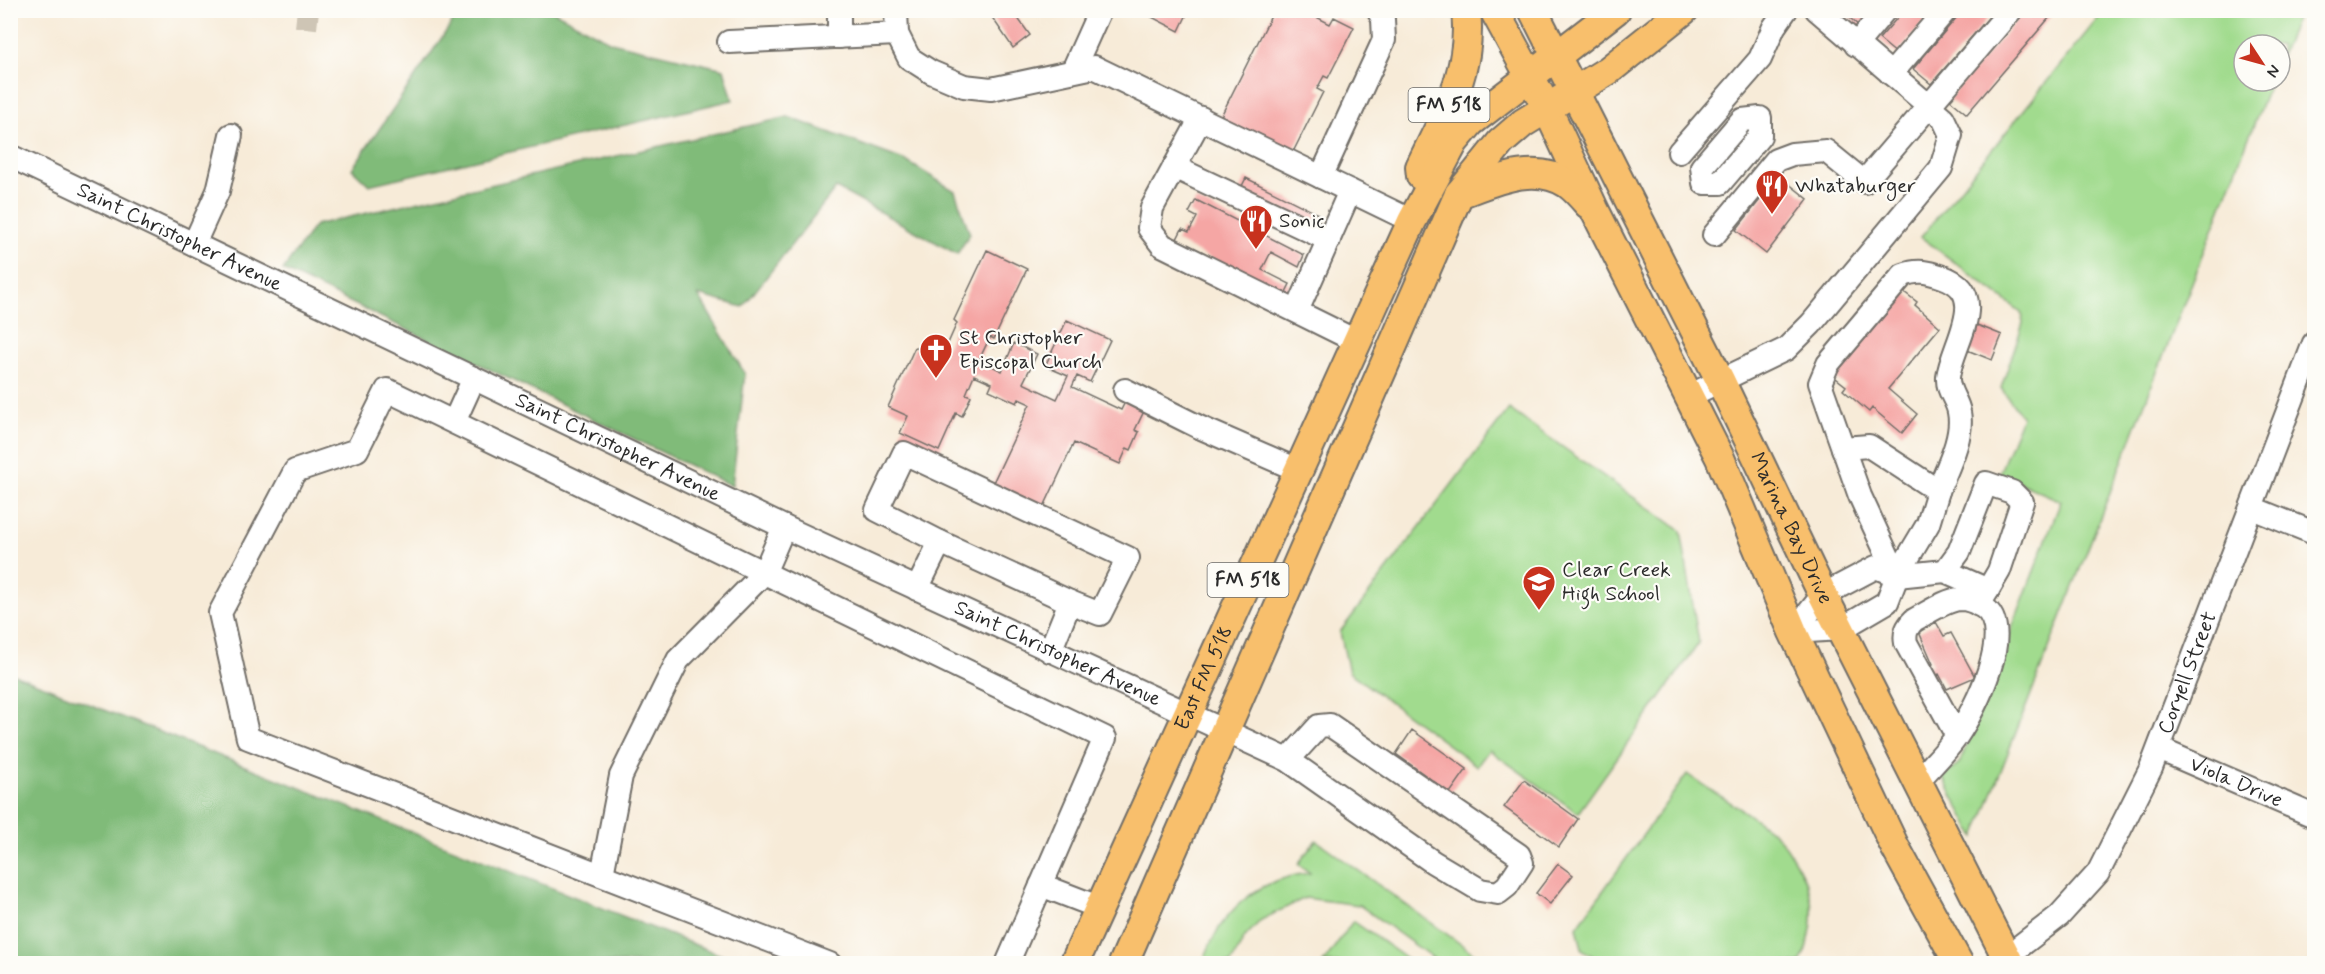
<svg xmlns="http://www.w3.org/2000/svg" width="2325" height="974" font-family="Mynerve,sans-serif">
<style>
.green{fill:#a1db8e;stroke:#66835c;stroke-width:1.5}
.forest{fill:#80bb79;stroke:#567352;stroke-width:1.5}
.building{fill:#f5a6a4}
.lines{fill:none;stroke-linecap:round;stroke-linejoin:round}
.minor-tunnel{stroke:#cec5b5;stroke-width:22;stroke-dasharray:22 11;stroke-linecap:butt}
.minor-casing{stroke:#726e68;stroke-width:26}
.major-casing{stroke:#726e68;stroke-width:32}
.minor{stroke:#fff;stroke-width:22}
.major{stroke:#f8bf6c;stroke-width:28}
.labels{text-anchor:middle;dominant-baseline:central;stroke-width:4.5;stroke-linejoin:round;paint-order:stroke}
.shield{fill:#fdfcf7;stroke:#6a6a68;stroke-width:1.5}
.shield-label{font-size:20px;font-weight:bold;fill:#2b2b2b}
.poi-label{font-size:21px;fill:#2b2b2b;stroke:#fdfcf7;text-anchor:start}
.street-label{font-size:21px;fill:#2b2b2b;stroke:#fdfcf7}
</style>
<rect width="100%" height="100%" fill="#fdfcf7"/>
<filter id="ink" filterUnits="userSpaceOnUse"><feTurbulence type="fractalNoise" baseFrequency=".0167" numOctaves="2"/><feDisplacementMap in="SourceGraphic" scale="12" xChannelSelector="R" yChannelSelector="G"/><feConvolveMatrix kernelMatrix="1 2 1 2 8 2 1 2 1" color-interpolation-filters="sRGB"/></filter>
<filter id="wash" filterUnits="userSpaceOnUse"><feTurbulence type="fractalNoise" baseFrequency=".008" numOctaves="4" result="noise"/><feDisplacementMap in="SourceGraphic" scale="24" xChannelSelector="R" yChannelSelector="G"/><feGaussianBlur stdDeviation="1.35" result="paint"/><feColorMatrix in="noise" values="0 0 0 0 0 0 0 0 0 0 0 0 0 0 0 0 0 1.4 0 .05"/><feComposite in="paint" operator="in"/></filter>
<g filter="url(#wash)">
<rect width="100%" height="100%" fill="#f7ebd8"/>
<path class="green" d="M2104,11H2299L2280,58V45H2244V81H2271L1975,837L1943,778L1960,762L2061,501L1999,474L2022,417L2001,388L2023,323L2021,312L1921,237Z
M1509,409L1681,531L1699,643L1578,813L1489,750L1477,766L1349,672L1340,632Z
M1687,774C1713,793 1756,816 1778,837C1786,844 1791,855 1796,863C1817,898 1817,927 1800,963H1603L1582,949L1577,927Z
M1316,840L1487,963H1440L1359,905L1305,898L1261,920L1245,937L1231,963H1203C1220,911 1256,879 1310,873L1298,864Z
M1353,921L1413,963H1323Z"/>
<path class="forest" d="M460,11H553L611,42L724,69L733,100L369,185L352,169Z
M788,117L906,161L955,191L970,234L957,254L836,188L743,307L698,295L745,374L732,486L283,270L315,225Z
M10,673H11L741,963H11Z"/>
<g id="blocks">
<path class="building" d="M987,10H1012L1030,35L1013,48Z
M1146,10H1189L1179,31L1144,13Z
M1274,10H1303L1330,24L1334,17L1354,27L1328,78L1324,76L1317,89L1323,92L1291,156L1219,120Z
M1841,10H1875L1860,27Z
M1904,10H1934L1897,54L1879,39Z
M1963,10H1995L1931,84L1913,69Z
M2025,10H2056L1967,114L1949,99Z
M1779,176L1808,199L1766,254L1736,230Z
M1246,178L1318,214L1312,226L1240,190Z
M1196,200L1304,255L1299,267L1271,252L1262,270L1290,284L1284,296L1176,241L1182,229L1189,232L1197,217L1189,213Z
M987,250L1027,269L994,339L990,337L979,360L1002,371L1014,343L1037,354L1023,383L1057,399L1068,376L1045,366L1067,320L1110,340L1090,382L1077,376L1072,387L1121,410L1126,400L1145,409L1135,430L1139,432L1131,450L1127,448L1120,464L1074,443L1042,511L991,487L1030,404L1019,399L1017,403L989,390L992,383L974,375L966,394L971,396L962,416L956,413L939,451L900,433L908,416L888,407L915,347L941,359L957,323L954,320Z
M1904,292L1917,302L1915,305L1940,327L1888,389L1917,414L1902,433L1872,408L1869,412L1843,390L1846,386L1832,375Z
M1977,325L2002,335L1992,360L1967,350Z
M1936,622L1944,636L1951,633L1975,677L1947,689L1939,674L1932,678L1926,668L1933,664L1919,632Z
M1412,730L1467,769L1450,793L1396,754Z
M1524,780L1578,819L1559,847L1504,807Z
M1558,864L1573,875L1550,904L1536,893Z"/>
</g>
</g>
<g filter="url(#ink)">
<use href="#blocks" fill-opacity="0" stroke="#726e68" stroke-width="1.5"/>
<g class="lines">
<path class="minor-tunnel" d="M306,28L308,10"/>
<defs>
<g id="minor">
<path d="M839,10V37"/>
<path d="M896,10L897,34L909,58L931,72L964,86L991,89L1094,67L1412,221"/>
<path d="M729,42L897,34"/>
<path d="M1856,45L1885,10"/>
<path d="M1073,70L1100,10"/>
<path d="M1891,74L1946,10"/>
<path d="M1201,118L1152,208L1149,228L1162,245L1356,341"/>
<path d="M1760,118V136L1720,183H1704L1702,167L1742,120Z"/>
<path d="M1679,152L1760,59L1774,27L1786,10"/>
<path id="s1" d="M10,156L784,527L1288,760L1433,862L1480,890L1498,893L1507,886L1522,863L1519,855L1330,725L1319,726L1288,760"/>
<path d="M1174,167L1329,240"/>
<path d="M1321,177L1384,40L1383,19L1378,10"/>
<path d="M1714,235L1776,160L1792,154L1826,151L1864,182L2011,10"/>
<path d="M194,244L218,191L231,135"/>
<path d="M1297,311L1350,191"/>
<path d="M1125,390L1199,427L1298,470"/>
<path d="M1689,396L1786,349L1811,324L1941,168L1951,135L1943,118L1817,10"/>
<path d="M454,422L474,378"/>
<path d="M2252,508L2314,533"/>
<path d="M940,542L1070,602"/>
<path d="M1945,571L1988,590"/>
<path d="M1897,576L1860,496L1820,383L1828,364L1903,275C1918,269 1928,272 1943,277C1992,294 1952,344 1948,377C1947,392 1957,399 1959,412C1964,437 1947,468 1938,491"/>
<path d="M917,589L940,542L877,510L904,453L1128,558L1100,614L1070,602L1050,651"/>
<path d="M1793,632L1823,595L1876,567L1897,576L1945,571L1959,552L1986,483L2012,492L2022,502L1999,571L1979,605"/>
<path d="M1793,632L1841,629L1887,602L1897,576L1928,524L1938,491L1869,446L1843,448"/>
<path id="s2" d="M2159,749L2314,816"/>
<path d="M1918,781C1931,766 1946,752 1957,736C1975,709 2017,629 1982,606C1975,602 1968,599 1960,599C1945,600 1928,613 1914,620C1907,627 1904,633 1906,643L1957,736"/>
<path d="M602,875L621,776L678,660L764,573L784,527"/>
<path d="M1041,885L1098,907"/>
<path d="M830,964L248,738L220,613L295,471L357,450L387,390L1105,738L1007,964"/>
<path id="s3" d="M1997,964L2059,916L2098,873L2151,768L2314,343"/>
</g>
<g id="major">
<path d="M1494,10L1547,108L1594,209L1720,458L1793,632L1895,847L1959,964"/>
<path id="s4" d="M1533,10L1720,380L1823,595L2010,964"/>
<path d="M1421,176L1420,167C1445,114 1473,71 1466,10"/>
<path d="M1459,194C1492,182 1534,161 1568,184C1575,189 1582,197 1588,204"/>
<path id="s5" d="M1074,964L1412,221L1454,142L1471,122L1616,10"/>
<path d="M1123,964L1459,194L1501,142L1523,123L1609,70L1684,10"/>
</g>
</defs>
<use href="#minor" class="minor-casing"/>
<use href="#major" class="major-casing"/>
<use href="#minor" class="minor"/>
<use href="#major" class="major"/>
</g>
</g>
<defs>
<symbol id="restaurant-pin" viewBox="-11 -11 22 30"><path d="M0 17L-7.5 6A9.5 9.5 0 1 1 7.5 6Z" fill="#c8321e" stroke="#fdfcf7"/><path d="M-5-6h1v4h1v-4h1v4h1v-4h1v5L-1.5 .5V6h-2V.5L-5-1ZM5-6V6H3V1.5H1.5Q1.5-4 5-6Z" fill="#fff"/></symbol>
<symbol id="church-pin" viewBox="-11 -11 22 30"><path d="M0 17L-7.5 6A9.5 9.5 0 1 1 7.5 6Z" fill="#c8321e" stroke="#fdfcf7"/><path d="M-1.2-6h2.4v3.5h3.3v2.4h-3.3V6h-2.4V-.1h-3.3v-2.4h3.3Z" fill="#fff"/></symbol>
<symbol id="school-pin" viewBox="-11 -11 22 30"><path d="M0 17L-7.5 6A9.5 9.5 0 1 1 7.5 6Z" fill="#c8321e" stroke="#fdfcf7"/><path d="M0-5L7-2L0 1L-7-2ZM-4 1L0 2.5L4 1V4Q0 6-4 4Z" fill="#fff"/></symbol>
</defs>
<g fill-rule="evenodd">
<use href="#restaurant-pin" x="1753" y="167" width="38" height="52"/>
<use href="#restaurant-pin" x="1237" y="202" width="38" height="52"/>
<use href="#church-pin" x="917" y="331" width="38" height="52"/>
<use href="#school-pin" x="1520" y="563" width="38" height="52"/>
</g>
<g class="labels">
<g class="shield">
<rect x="1408.5" y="88" width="81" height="34" rx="4.5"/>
<rect x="1207.5" y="563" width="81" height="34" rx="4.5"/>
</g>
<g class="shield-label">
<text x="1449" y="105">FM 518</text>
<text x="1248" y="580">FM 518</text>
</g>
<g class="poi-label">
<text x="1795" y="186">Whataburger</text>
<text x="1279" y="221">Sonic</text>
<text x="959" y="338">St Christopher<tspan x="959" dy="24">Episcopal Church</tspan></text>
<text x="1562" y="570">Clear Creek<tspan x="1562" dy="24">High School</tspan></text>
</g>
<g class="street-label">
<text stroke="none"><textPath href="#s1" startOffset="188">Saint Christopher Avenue</textPath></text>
<text stroke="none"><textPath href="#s1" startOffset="674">Saint Christopher Avenue</textPath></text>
<text stroke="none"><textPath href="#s4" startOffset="579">Marina Bay Drive</textPath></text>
<text stroke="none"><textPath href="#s1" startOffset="1160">Saint Christopher Avenue</textPath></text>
<text stroke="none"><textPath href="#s3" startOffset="356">Coryell Street</textPath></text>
<text stroke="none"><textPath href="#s5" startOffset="314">East FM 518</textPath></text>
<text stroke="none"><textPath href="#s2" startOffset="84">Viola Drive</textPath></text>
</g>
</g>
<rect width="2325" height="974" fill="none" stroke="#fdfcf7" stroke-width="36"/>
<g transform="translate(2262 63) rotate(126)"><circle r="28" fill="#fdfcf7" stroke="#a9a8a5" stroke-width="1.5"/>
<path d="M0-4.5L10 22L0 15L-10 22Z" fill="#c8321e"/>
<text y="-9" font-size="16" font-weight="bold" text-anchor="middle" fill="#2b2b2b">N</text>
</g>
</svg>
